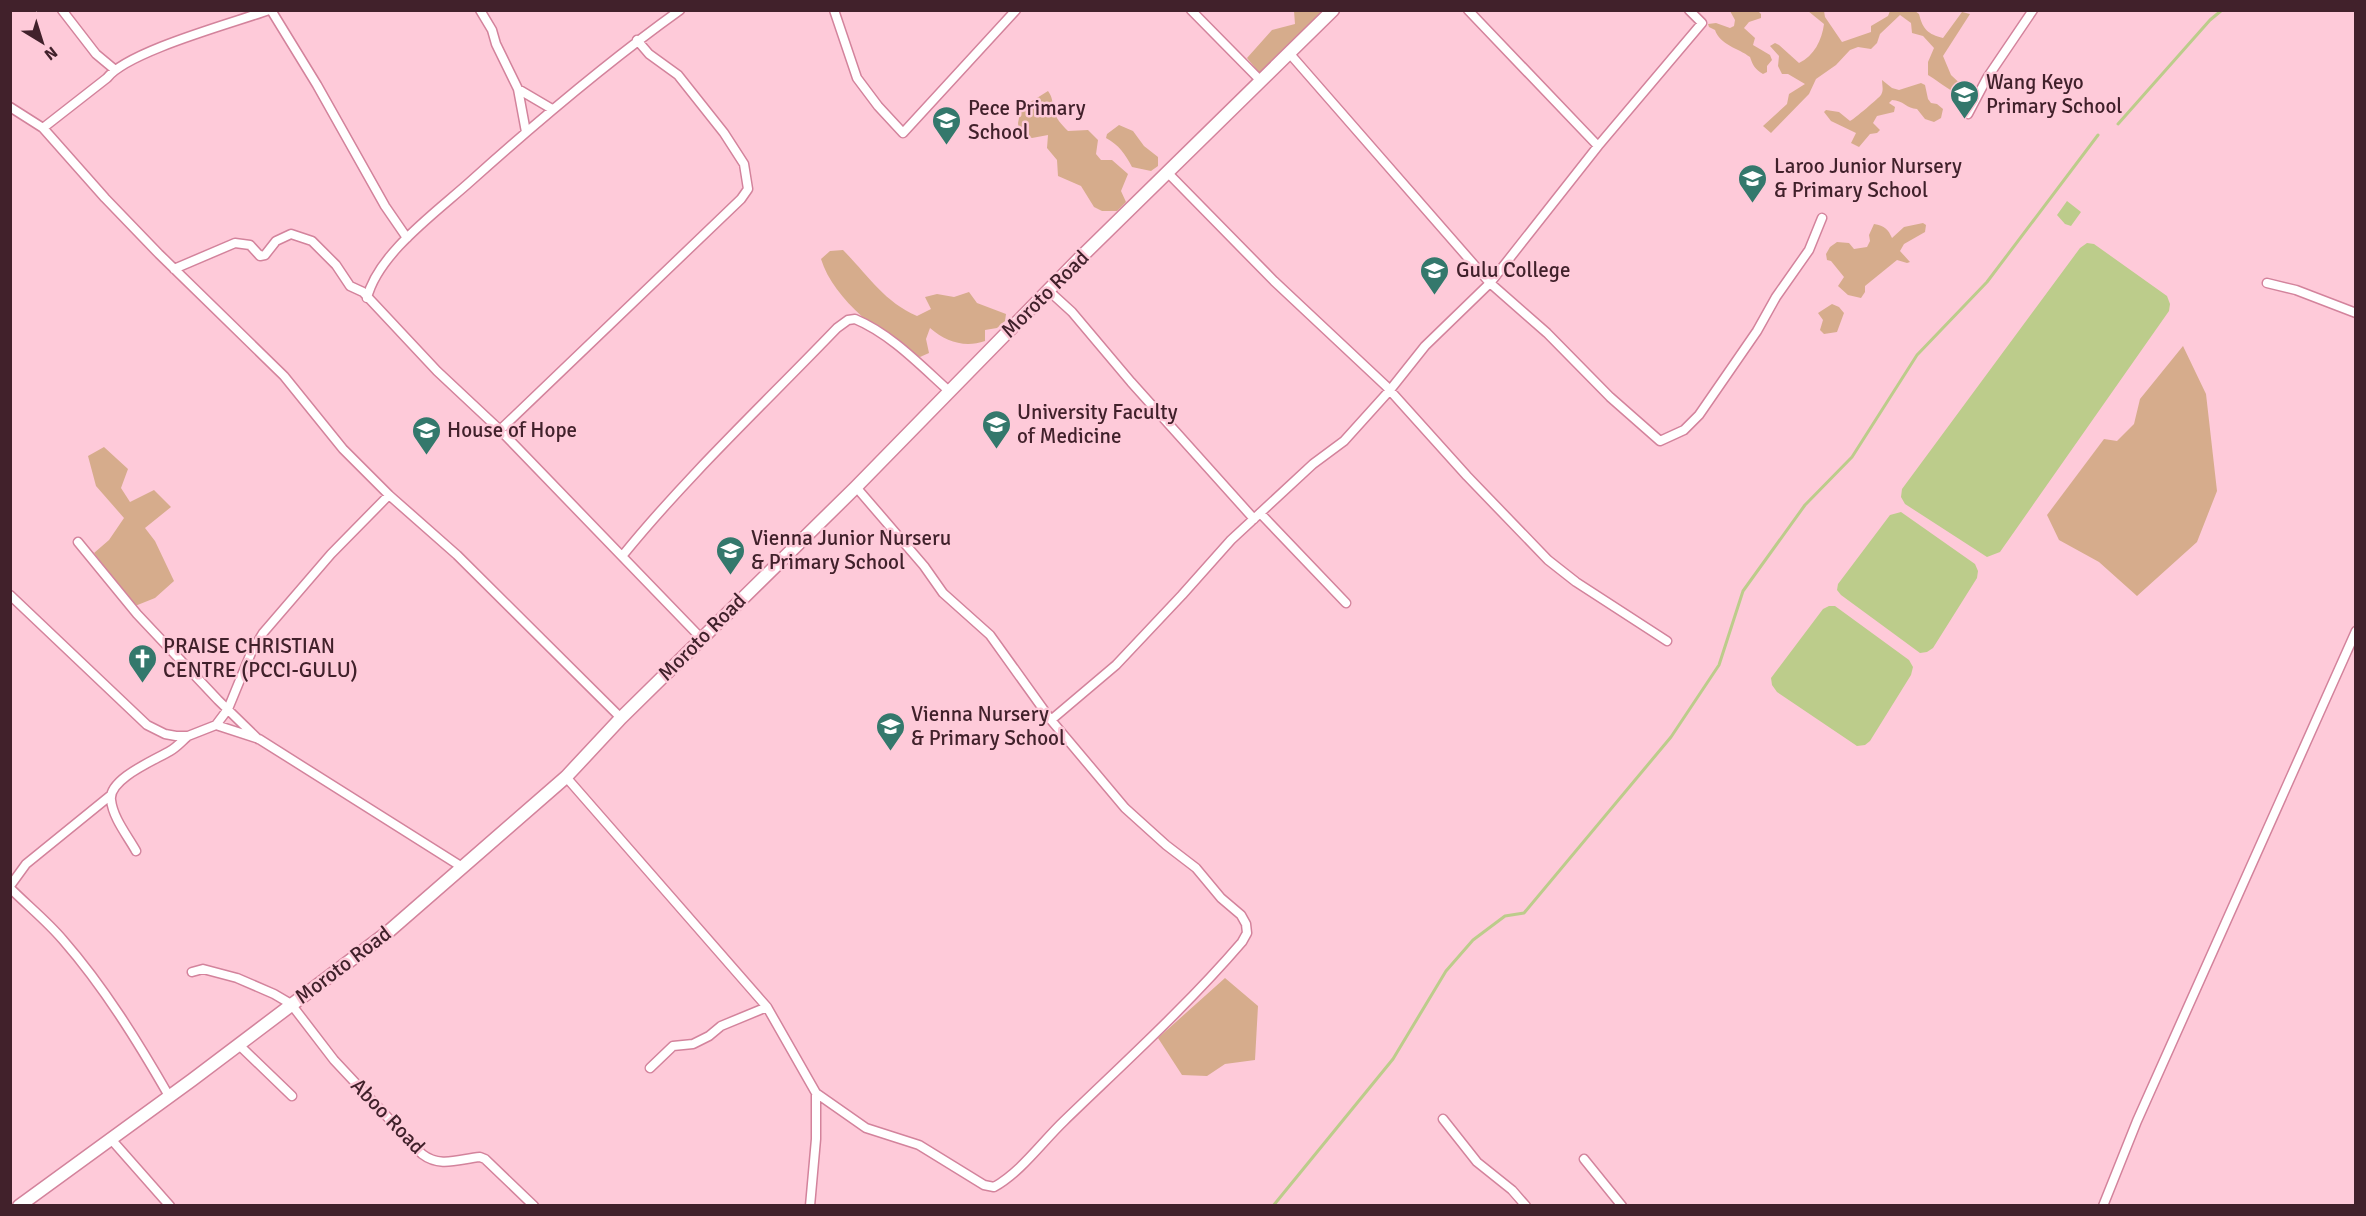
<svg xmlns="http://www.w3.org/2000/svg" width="2366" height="1216" font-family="Signika,sans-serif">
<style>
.green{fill:#d6ac8c}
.water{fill:#bccc8b}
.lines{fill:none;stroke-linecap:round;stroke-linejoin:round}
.stream{stroke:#bccc8b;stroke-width:3}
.street-casing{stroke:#d3839c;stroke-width:11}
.secondary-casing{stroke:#d3839c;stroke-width:15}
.street{stroke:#fff;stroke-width:8}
.secondary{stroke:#fff;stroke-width:12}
.labels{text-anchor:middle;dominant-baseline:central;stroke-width:5;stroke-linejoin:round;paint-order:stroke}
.poi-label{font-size:21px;fill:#41212b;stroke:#fecad9;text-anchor:start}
.street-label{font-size:21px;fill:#41212b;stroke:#fecad9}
</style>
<rect width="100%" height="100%" fill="#fecad9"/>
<path class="green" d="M1294,11H1332L1262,76L1247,58L1272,30L1295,24Z
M1730,11H1758L1761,14V18L1749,22L1744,28L1755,38L1753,45L1770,55L1772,60L1767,66V72L1763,74C1755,69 1753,66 1750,57C1738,48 1720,45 1715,30L1709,27L1708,24L1716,23L1730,28L1734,26L1735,20Z
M1808,11H1824L1825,17L1842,42L1871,32V26L1888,16L1890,11H1915L1919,14C1923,30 1928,34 1943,38L1962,12L1970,14L1943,56L1951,75L1969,92L1966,97C1952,93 1941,83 1928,75V62L1934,48L1923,36L1912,33L1911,23L1900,15L1880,34L1877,43L1871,49L1858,47L1850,50L1836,65L1816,79L1809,94L1771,133L1763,126L1787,104L1789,94L1805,84L1788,74H1782L1778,66L1779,56L1770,46L1775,43L1779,45L1799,63C1814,56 1822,40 1824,24Z
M1882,80L1892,88L1899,90L1921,83L1925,85L1928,99L1931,103L1937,104L1943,109L1941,118L1934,122L1925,119L1917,109C1907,109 1903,100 1892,100L1889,103L1895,107L1894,112L1877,116L1873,123L1880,130L1877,133L1870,134L1859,147L1851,143L1856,133L1831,121L1824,112L1826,110L1839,112L1850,121C1853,120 1880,97 1881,95C1884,90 1882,85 1882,80Z
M1048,91C1053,98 1052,102 1054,110C1055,118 1062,125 1068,131L1088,130L1098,140L1096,154L1101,160H1112L1128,174L1121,191L1126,202L1117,211H1102L1094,207L1081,186L1058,176L1057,160L1047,148L1048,135L1032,138L1019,133L1018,123L1021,108Z
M1119,125L1133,131L1144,146L1158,157V166L1151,171L1132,167C1125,154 1119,145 1106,138L1107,134Z
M1923,223L1926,225L1925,232L1904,244L1900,251L1910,262L1907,263L1897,260L1865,286V292L1861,298L1848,295L1838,286L1844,277L1831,261L1827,260L1826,254L1830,247L1837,242L1849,243L1854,249L1867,247L1870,241L1869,235L1874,224C1885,226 1888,229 1892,238L1904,227Z
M843,250C868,275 883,301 917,316L931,309L925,297L937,294L954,297L969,292L977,303L1006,314L1005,321L997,328L985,330V341C965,348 946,342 930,328L926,339L929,353L920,357C883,336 834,301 821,259L830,251Z
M1832,304L1839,307L1844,313L1837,332L1824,334L1820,330L1823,320L1818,313Z
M2183,346L2206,394L2217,491L2197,542L2137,596L2099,562L2059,540L2047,515L2104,439L2117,441L2134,424L2140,399Z
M104,447L128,469L121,488L130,502L154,490L171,507L145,528L155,541L174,581L155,598L135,606L94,553L109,540L124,518L96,486L88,456Z
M1225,978L1258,1006L1255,1060L1225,1064L1207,1076L1182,1075L1158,1038Z"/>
<path class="water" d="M2067,201L2081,212L2071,226L2065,224L2057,215Z
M2087,243L2094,244L2167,296L2170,304L2169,311L2000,552L1987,557L1905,504L1901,497L1902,489L2080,248Z
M1901,512L1975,564L1978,571L1977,578L1933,648L1927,652L1920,653L1841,595L1837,590L1838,584L1890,515Z
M1829,606H1835L1909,660L1913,667L1911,675L1870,741L1865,745L1857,746L1777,692L1772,685L1771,678L1823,609Z"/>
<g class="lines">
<path class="stream" d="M2118,124L2210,20L2222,10
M1273,1206L1393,1059L1446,971L1473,940L1505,916L1524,913L1671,737L1719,665L1743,591L1805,505L1852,457L1917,355L1987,282L2098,135"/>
<defs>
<path id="street" d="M62,10L96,54L114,69
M271,10L317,85L385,206L407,238
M480,10L492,30L496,44L518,89L526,132
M834,10L857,78L878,106L903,133L1016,10
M1191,10L1260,80
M1468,10L1598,146
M637,40L649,54L678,75L724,133L744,164L748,189L741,199L500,430L701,638
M1290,54L1490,283L1547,333L1610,397L1660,441L1684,430L1699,415L1757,331L1776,297L1809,250L1822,218
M518,89L552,109
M10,107L43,128L105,198L159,254L284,376L343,449L389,495L457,555L621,718
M1968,114L1987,78L2033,10
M43,128L107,78C128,51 233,23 269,10
M1167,172L1274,281L1386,386L1467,476L1548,560L1576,582L1667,641
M174,269L235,243L250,245L260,256L265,255L276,241L291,234L312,241L336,265L350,286L363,292L437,371L500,430
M2267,283L2296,290L2356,313
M1049,291L1072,312L1131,382L1254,519
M367,298C378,253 438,211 472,180C539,120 606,63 680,10
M1260,513L1346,603
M78,542L137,614L218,700L258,739
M623,555C689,474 765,403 837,328L848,320L855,319C891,334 921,366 949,391
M10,595L147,725L165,734L176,736H188L216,725L259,739L462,867
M1051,720L1116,665L1182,595L1231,540L1313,464L1344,441L1390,390L1425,346L1490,283L1598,146L1702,23L1689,10
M216,725L228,709L251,653L263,633L331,554L389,495
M566,777L767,1007L816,1093L866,1128L919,1145L984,1185L994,1187C1021,1172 1042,1142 1064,1121C1124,1063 1187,1006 1242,942L1247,933L1246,924L1241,915L1221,898L1196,868L1166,845L1125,808L1051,720L990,635L943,593L924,566L856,487
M136,851C127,835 113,818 111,800C108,779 155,760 170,751C177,747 182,741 188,736
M10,886L26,864L111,795
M10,888C28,906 47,921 63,940C104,987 138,1042 169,1096
M192,972L203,969L237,978L274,994L291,1004L334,1060L422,1154C440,1168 459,1159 480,1157L485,1159L534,1206
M238,1044L292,1096
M650,1068L673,1046L693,1044L709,1036L721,1026L767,1007
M1443,1119L1477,1162L1512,1190L1526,1206
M110,1138L170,1206
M1584,1159L1622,1206
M810,1206L816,1139V1093
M2103,1206L2137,1121L2356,631"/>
<path id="secondary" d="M19,1206L192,1080L388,932L566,777L621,718L856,487L1078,260L1333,10"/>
</defs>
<use href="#street" class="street-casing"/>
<use href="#secondary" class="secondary-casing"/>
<use href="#street" class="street"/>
<use href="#secondary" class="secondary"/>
</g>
<defs>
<symbol id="school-pin" viewBox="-11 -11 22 30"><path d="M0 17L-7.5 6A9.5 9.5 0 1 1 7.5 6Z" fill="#34786c" stroke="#fecad9"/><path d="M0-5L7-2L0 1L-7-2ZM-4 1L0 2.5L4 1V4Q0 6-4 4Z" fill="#fff"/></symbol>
<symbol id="university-pin" viewBox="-11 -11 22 30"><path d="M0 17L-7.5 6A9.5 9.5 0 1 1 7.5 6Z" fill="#34786c" stroke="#fecad9"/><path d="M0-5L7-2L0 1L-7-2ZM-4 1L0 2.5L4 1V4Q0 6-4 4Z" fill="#fff"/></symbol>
<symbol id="church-pin" viewBox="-11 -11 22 30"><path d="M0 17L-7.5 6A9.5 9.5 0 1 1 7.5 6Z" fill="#34786c" stroke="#fecad9"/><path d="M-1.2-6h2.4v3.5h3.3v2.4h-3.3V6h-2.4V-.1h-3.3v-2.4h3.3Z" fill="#fff"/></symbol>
</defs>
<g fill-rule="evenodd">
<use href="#school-pin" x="1948" y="78" width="33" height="45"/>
<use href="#school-pin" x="930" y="104" width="33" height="45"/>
<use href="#school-pin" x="1736" y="162" width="33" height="45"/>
<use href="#school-pin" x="1418" y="254" width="33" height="45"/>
<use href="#university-pin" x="980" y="408" width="33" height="45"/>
<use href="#school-pin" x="410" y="414" width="33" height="45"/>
<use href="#school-pin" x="714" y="534" width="33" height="45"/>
<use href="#church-pin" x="126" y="642" width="33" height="45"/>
<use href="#school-pin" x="874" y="710" width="33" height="45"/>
</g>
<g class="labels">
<g class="poi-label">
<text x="1986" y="82">Wang Keyo<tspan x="1986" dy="24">Primary School</tspan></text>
<text x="968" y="108">Pece Primary<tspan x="968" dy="24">School</tspan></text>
<text x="1774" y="166">Laroo Junior Nursery<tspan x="1774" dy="24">&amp; Primary School</tspan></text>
<text x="1456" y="270">Gulu College</text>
<text x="1017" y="412">University Faculty<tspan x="1017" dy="24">of Medicine</tspan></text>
<text x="447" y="430">House of Hope</text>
<text x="751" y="538">Vienna Junior Nurseru<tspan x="751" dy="24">&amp; Primary School</tspan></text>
<text x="163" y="646">PRAISE CHRISTIAN<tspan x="163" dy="24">CENTRE (PCCI-GULU)</tspan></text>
<text x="911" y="714">Vienna Nursery<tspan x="911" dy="24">&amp; Primary School</tspan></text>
</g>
<g class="street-label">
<text transform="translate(1045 294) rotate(-45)">Moroto Road</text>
<text transform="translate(702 637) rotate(-45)">Moroto Road</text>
<text transform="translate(343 965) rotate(-37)">Moroto Road</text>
<text transform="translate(388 1116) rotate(46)">Aboo Road</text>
</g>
</g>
<rect width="2366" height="1216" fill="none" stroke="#41212b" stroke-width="24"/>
<g transform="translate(42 42) rotate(142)" stroke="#fecad9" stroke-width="4.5" paint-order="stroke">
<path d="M0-4.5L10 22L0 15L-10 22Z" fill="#41212b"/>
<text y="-9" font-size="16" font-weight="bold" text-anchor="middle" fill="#41212b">N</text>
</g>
</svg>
